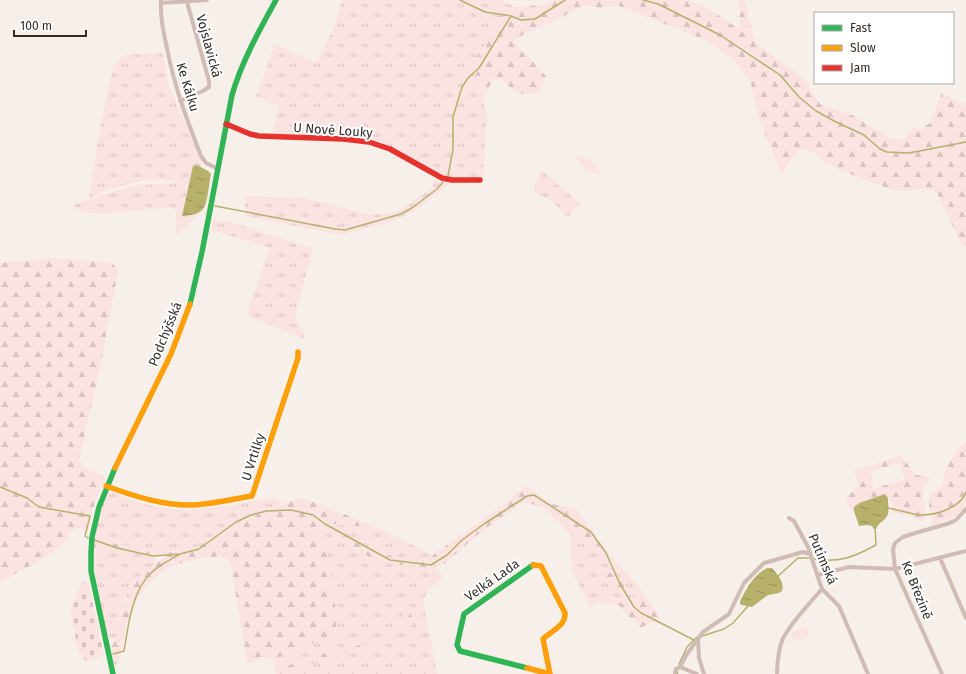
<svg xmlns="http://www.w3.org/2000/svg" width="966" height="674" font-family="'Fira Sans',sans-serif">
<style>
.grass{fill:url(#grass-tufts);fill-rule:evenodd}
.forest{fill:url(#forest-firs);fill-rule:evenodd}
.cemetery{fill:url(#cemetery-stones)}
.pitch{fill:#fbe3e2}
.water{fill:url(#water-ripples)}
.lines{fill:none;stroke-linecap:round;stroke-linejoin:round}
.stream{stroke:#b7b16c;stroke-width:1.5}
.street{stroke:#d0bcb5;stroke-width:4}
.fast{stroke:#30b455;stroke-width:5.5}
.slow{stroke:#ff9f0a;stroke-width:5.5}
.jam{stroke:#e5322d;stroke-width:5.5}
.labels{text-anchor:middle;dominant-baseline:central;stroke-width:4;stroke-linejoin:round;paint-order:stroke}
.street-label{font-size:13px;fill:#322b26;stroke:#fff}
</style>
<defs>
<pattern id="grass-tufts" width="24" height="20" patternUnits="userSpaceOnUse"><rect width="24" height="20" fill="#fbe3e2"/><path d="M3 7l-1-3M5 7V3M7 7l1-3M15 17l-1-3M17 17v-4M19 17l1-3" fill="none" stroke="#d8c3c2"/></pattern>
<pattern id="forest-firs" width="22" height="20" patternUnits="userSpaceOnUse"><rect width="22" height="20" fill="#fbe3e2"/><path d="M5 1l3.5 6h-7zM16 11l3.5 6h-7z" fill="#d8c3c2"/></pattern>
<pattern id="cemetery-stones" width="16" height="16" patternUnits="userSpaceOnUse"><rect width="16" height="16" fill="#fbe3e2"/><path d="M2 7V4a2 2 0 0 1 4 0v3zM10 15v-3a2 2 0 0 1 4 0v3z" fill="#d8c3c2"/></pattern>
<pattern id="water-ripples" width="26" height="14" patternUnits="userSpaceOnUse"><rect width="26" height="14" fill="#b7b16c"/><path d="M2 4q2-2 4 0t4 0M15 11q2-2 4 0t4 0" fill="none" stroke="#959059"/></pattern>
</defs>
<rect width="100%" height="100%" fill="#f7f0ea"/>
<path class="grass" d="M342,0H502L515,7L496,18L488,37L479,76L486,77L481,83L483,101L487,114L483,178L451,177L435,171L386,144L362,138L338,134L333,136L272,135L279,106L256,96L275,44L316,63L335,25Z
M163,52L168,83L201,161L203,168L197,165L193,166L182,216H190L198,213L189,225L176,234C175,225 178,216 174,208C165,208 155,209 146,209C129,211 85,219 73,206L78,203L134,185L181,183C151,173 117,186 89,198L97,144L109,84L113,68L121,57L126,55Z
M541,170L580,203L568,217L550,200L533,192Z
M434,180L450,183L417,210L387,223L341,235L245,216V196L304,198L371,215L397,212L432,188Z
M213,219L241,225L313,248L295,317L306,340L247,315L269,248L212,230Z
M108,491C133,502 161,510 188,510C217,509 247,502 276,497L282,504L276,508L239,521L199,546C169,557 125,546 93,541L101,506Z
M332,524L368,527L372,525L433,555L431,558L443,578L431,587L423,600L437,674H276L273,659L335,635L337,616L326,549L308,534V530L319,527L373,559L393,564L430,568L419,557L398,558L386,554L375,550L329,525ZM355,645H373L338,654L282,673L281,668L324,653Z
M571,535L584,537L598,547L602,545L637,585L640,589L633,598L605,582L622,597L628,604L625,606L613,597L604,598V602L598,603L590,608L572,571Z
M98,547C114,547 141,548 154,557L155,565L140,575L129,588L120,613L119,630L115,639H111L107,634L94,568V552Z"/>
<path class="forest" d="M554,0H688L708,8L740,30L739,0H745L755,42L804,79L820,104L854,116L892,139L905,138L913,127L919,129L929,124L942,93L966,105V248L961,243L938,195L932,190L921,189L897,191L864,180L825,163L814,152L801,149L791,159L782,175L759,119L750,80L734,60L708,41L619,6L599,8L584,5L551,23L534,29L513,40L546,76L541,91C520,97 517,94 500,79H493L483,101L481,82L485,77L468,74L488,37L496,18L515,7L543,5Z
M576,156C591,158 595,162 602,176L584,168Z
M54,258L106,262L113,264L118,271L101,363L79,460L85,468L106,478L95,502L87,532L80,528L72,530L61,547L34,564L0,582V263Z
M966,441V504L960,514L933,525L929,506L930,495L942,487L946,467L959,448Z
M901,456L916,475L926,476L930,479C928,481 925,484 924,487C920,498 929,512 923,522L911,516L892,511V502L885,494L859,503L854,507V511H852L845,499L859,485L854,470ZM900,463L905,480L874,488L870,471Z
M528,485C546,503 550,505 575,508L602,545L598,547L584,537L571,535L544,507L523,502L481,532L444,564L436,567L431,558L433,555L507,502Z
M301,497L372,525L368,527L332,524L330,525L375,550L386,554L398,558L419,557L430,562L431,568L393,564L373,559L320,527L308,530V534L326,549L337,616L335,635L273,659L264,658L249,663L247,662L231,566L229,561L221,556C205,558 188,560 173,566C150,575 136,598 128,621C123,634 122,650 119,663L115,665L111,647L119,630V623L129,588L140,575L166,556L152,555L124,549L93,548L95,541L172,552L191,549L199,546L239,521L276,508Z
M610,573L620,579L632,598L640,589L661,618L640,628L636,620C627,617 625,613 620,606L613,604L606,605L603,598C613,596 617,600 625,606L628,604C621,595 606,585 603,576Z
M407,609L410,612L413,620L409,629C403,624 400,615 407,609Z
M371,644L375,645C343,651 313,664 282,674L281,668C311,658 339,646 371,644Z"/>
<path class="cemetery" d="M88,582L104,656L85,661V659H83V654L79,655L70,609L81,583Z"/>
<path class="pitch" d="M807,627L810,635L794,641L791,633Z"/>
<path class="water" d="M197,165L208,171L211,174C209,182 208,203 203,209C199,214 189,216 182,216L193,166Z
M885,494L888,498C888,503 889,510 888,514C886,521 878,522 876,529H874L872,526L867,525L859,526L854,511V507L859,503Z
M767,568H772C777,574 785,582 782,591L779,593L768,595L752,607L742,605L740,604V601C747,588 753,575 767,568Z"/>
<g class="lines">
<path class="stream" d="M460,0L485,12L511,16L521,20L535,19L565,0
M643,0L658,4L720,35L780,75L799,97L816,111L834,121L864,135L880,149L887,152L909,153L966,142
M448,176L453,149V117L462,87L468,78L479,68L511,16
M215,206L335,229L345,230L401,214L412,208L437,189L443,182
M0,487L27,498L39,507L90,516L85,536L88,538
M888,508C899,510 910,514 921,515C937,515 960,508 966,492
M94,540L117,548L153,556L180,554L199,549L236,522L251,515L266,511L291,510L313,515L325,524L390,560L431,565L447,555L462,540L484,524L527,496L534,495L591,532L606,553L620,584L634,607L641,613L694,640
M813,559C840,563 854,557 876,545L875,527
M777,577L798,558H810
M702,636L724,629L733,623L748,606
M113,654L124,651C128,627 132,590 151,573C159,565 170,560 180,554
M679,664L687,647L697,637
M677,674L678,672"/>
<path class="street" d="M161,0C160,17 163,32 167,48C174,86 187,120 201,156L206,163L218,169
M161,3L207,0
M180,101L203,91L209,87V81L187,2
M789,518L794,521L808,547L822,589L839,606L868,674
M940,558L966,618
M818,575L849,567L895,569L966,551
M698,640L699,658L704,674
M680,667L697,674
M675,674L676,669L680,667L687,654L703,632L729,614L744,583L764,563L803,552L810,554
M777,674C777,664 779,643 785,635C795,618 809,604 822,589
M942,674L895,569L893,549L895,543L903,537L912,534L950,523L956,520L966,509"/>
<path class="fast" d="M190,304L202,252L232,95C242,61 259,31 276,0
M527,668L460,651L457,645L464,614L533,565
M113,674L91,571V553L92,537L99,507L115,468"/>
<path class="slow" d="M115,468L171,354L190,304
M106,486C134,496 163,506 194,505C213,504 233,499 252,496L298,358V352
M527,668L550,674L543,639C551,631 566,626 565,613L541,566L533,565"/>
<path class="jam" d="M226,124L250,134L259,136L343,139L369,142L390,149L442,178L452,180H480"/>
</g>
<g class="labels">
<g class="street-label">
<text transform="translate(209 46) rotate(75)">Vojslavická</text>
<text transform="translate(188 87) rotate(73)">Ke Kálku</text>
<text transform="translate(333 130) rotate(4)">U Nové Louky</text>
<text transform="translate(165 334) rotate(-68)">Podchýšská</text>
<text transform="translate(253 457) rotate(-72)">U Vrtilky</text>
<text transform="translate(823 559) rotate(67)">Putimská</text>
<text transform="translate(492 580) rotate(-35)">Velká Lada</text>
<text transform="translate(917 590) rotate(68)">Ke Březině</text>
</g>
</g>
<rect x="814" y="12" width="140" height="72" fill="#ffffff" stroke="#adaaa8"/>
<rect x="822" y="25" width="20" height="6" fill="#30b455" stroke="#adaaa8"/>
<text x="850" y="32" font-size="12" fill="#322b26">Fast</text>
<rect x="822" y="45" width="20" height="6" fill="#ff9f0a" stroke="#adaaa8"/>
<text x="850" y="52" font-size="12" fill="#322b26">Slow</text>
<rect x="822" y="65" width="20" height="6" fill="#e5322d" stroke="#adaaa8"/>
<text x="850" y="72" font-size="12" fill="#322b26">Jam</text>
<path d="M14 30v6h72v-6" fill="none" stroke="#322b26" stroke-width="2"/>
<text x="20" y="30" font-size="12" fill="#322b26" stroke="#ffffff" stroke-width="3" paint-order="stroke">100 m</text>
</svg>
